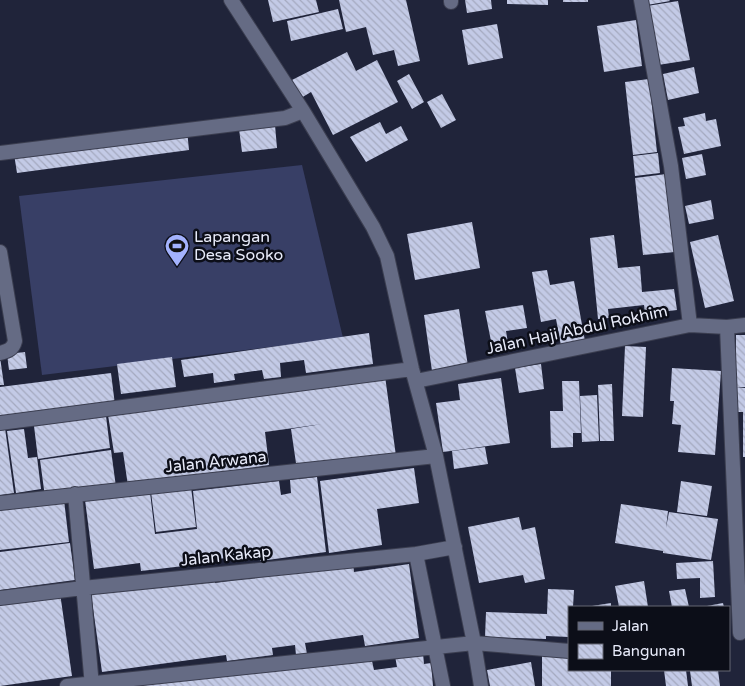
<svg xmlns="http://www.w3.org/2000/svg" width="745" height="686" font-family="'Varela Round',sans-serif">
<style>
.grass{fill:#383f66}
.building{fill:url(#building-back-hatch)}
.lines{fill:none;stroke-linecap:round;stroke-linejoin:round}
.minor-casing{stroke:#3b3e50;stroke-width:16}
.minor{stroke:#656b84;stroke-width:14}
.labels{text-anchor:middle;dominant-baseline:central;stroke-width:5;stroke-linejoin:round;paint-order:stroke}
.poi-label{font-size:16px;fill:#e8ebfa;stroke:#0c0e18;text-anchor:start}
.street-label{font-size:16px;fill:#e8ebfa;stroke:#0c0e18}
</style>
<defs>
<pattern id="building-back-hatch" width="6" height="6" patternUnits="userSpaceOnUse" patternTransform="scale(1.25)"><rect width="6" height="6" fill="#c3cae6"/><path d="M-1 5l2 2M0 0l6 6M5-1l2 2" fill="none" stroke="#a4a9bf"/></pattern>
</defs>
<rect width="100%" height="100%" fill="#20243a"/>
<path class="grass" d="M302,165L343,338L42,375L19,196Z"/>
<path class="building" d="M268,0H316L319,12L273,22Z
M339,0H406L420,61L398,66L394,50L373,55L366,27L346,32Z
M465,0H491L492,9L467,13Z
M507,0H548V5L507,4Z
M563,0H588V2H563Z
M646,0H669L670,1L647,5Z
M678,1L690,60L658,65L647,6Z
M338,9L343,29L291,41L287,21Z
M636,20L642,66L604,72L597,26Z
M497,24L503,58L468,65L462,30Z
M347,52L356,71L377,60L398,102L333,135L311,92L301,98L292,80Z
M694,67L699,93L668,100L663,74Z
M409,74L424,102L412,109L397,81Z
M649,79L657,152L633,155L625,82Z
M442,94L456,120L441,128L427,102Z
M705,113L706,121L716,119L721,146L684,154L678,127L685,126L683,118Z
M380,122L386,134L401,126L408,140L366,162L350,137Z
M275,125L277,148L242,152L239,129Z
M187,130L189,150L17,173L14,154Z
M658,153L660,173L635,176L633,156Z
M702,154L706,175L686,179L682,158Z
M666,174L675,252L643,255L635,178Z
M711,200L714,219L689,224L685,206Z
M472,222L480,268L415,280L407,234Z
M614,235L618,268L640,266L642,292L674,289L677,310L645,314L644,305L608,309L609,318L598,319L590,238Z
M718,235L734,301L705,308L690,242Z
M547,270L550,285L574,281L585,341L561,346L556,319L541,322L532,272Z
M523,305L527,328L506,331L509,349L493,351L485,311Z
M459,309L468,366L432,371L424,315Z
M369,333L373,364L306,373L304,360L280,363L281,377L264,379L262,370L234,374L235,380L214,383L213,373L184,377L181,360Z
M736,335H745V387L736,388Z
M625,346L646,347L643,417L622,416Z
M25,352L27,368L9,370L7,354Z
M0,357L4,385H0Z
M172,357L176,387L121,394L117,364Z
M541,364L544,389L519,393L515,368Z
M672,368L721,371L715,455L678,452L681,425L672,424L674,401H670Z
M111,373L115,405L0,420V387Z
M385,376L396,456L297,470L291,429L322,424L265,432L269,465L128,486L123,452L114,453L108,415Z
M501,378L510,443L443,452L436,403L460,400L458,384Z
M562,381H579L581,433H573V447L551,448L550,411H563Z
M612,384L614,441H600L598,385Z
M736,388H745V457H743V412H736Z
M597,395L599,441L582,442L580,396Z
M106,416L110,448L38,459L34,426Z
M5,428L14,493L0,495V429Z
M24,429L28,458L37,457L41,489L16,493L7,431Z
M485,447L488,464L454,469L452,451Z
M111,450L116,487L45,497L40,460Z
M414,468L419,503L377,509L382,545L329,553L320,481Z
M317,477L326,552L260,561V554L201,561V564L141,571L140,563L94,569L85,500L150,492L155,534L197,529L193,491L279,481L281,495L291,493L290,480Z
M681,481L712,486L707,516L677,512Z
M191,487L196,527L156,532L151,492Z
M64,500L69,542L0,550V508Z
M621,504L668,511L666,528L669,512L718,519L711,560L663,553V551L615,543Z
M519,517L522,530L535,527L545,579L525,583L523,575L479,583L468,527Z
M70,543L75,580L0,590V552Z
M713,561L715,597L700,598V578L677,579L676,563Z
M353,563L354,572L409,564L419,638L365,646L363,635L305,643L307,654L296,655L295,645L272,648L273,655L249,658L227,661L226,655L102,672L91,594L215,577V583Z
M644,581L648,607H619L615,586Z
M548,589L574,590L573,607H569V637L546,636V639L485,637L486,612L547,614Z
M685,589L689,607H672L669,591Z
M60,593L72,676L0,686V602Z
M611,603V607H592V606Z
M723,603L724,607H708L707,606Z
M423,653L424,664L431,663L433,686H110L345,658L346,664L372,661L374,670L397,667L395,656Z
M542,656H569V670H611V686H542Z
M531,662L535,686H490L487,670Z
M664,670H686L688,686H666Z
M702,670H718L720,686H692L690,671Z"/>
<g class="lines">
<defs>
<path id="minor" d="M231,0L303,111L373,227L387,256L412,369L436,456L474,643L481,686
M641,0L671,166L690,325
M451,2V0
M0,153L285,118L303,111
M0,252L15,341C13,349 8,351 0,353
M727,327L740,633
M416,381L690,325L727,327L745,325
M0,423L412,369
M75,494L92,686
M0,503L436,456
M416,554L443,686
M0,598L83,588L416,554L455,547
M67,686L474,643L569,651"/>
</defs>
<use href="#minor" class="minor-casing"/>
<use href="#minor" class="minor"/>
</g>
<defs>
<symbol id="stadium-pin" viewBox="-11 -11 22 30"><path d="M0 17L-7.5 6A9.5 9.5 0 1 1 7.5 6Z" fill="#a3b2fd" stroke="#0c0e18"/><path d="M0-5a6.5 5 0 1 0 0 10a6.5 5 0 1 0 0-10ZM-3.5-1.8h7v3.6h-7Z" fill="#111"/></symbol>
</defs>
<g fill-rule="evenodd">
<use href="#stadium-pin" x="163" y="232" width="28" height="38"/>
</g>
<g class="labels">
<g class="poi-label">
<text x="194" y="237">Lapangan<tspan x="194" dy="18">Desa Sooko</tspan></text>
</g>
<g class="street-label">
<text transform="translate(577 330) rotate(-12)">Jalan Haji Abdul Rokhim</text>
<text transform="translate(216 462) rotate(-6)">Jalan Arwana</text>
<text transform="translate(226 556) rotate(-6)">Jalan Kakap</text>
</g>
</g>
<rect x="568" y="606" width="162" height="65" fill="#0c0e18" stroke="#646672"/>
<rect x="578" y="622" width="25" height="8" fill="#656b84" stroke="#646672"/>
<text x="612" y="631" font-size="15" fill="#e8ebfa">Jalan</text>
<rect x="578" y="644" width="25" height="15" fill="url(#building-back-hatch)" stroke="#646672"/>
<text x="612" y="656" font-size="15" fill="#e8ebfa">Bangunan</text>
</svg>
